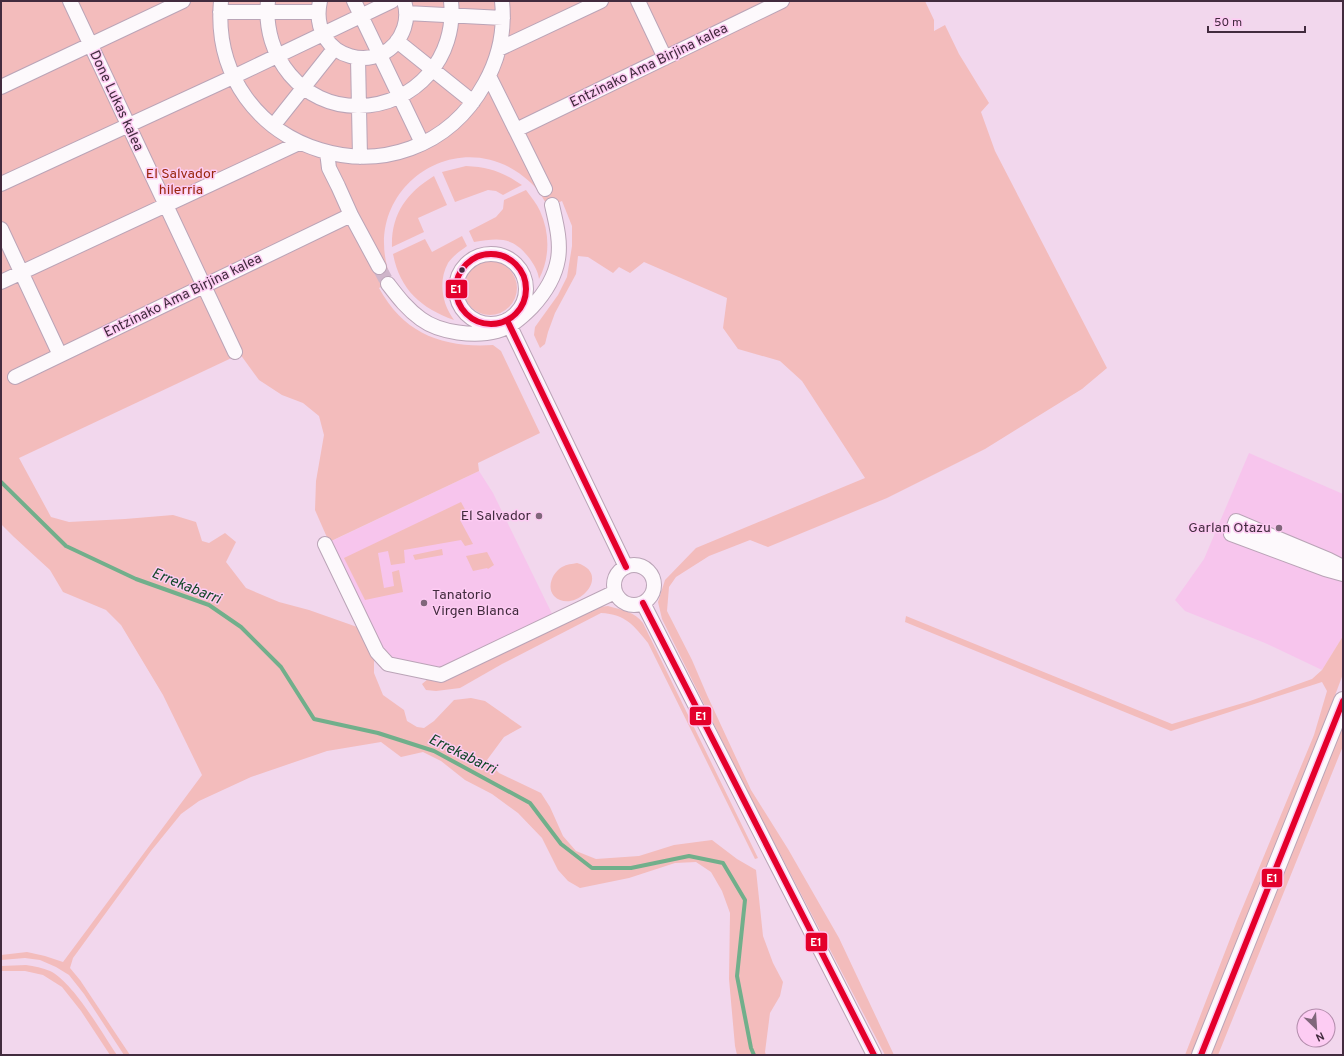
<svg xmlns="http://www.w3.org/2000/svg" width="1344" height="1056" font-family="Overpass,sans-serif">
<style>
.built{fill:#f7c5ed}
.green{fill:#f3bcbc}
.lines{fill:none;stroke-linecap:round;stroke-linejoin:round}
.stream{stroke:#71af8b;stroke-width:4}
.minor-tunnel{stroke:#cfb5ca;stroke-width:14;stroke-dasharray:14 7;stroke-linecap:butt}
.minor-casing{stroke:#baa4b7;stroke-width:16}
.major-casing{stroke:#baa4b7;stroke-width:20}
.minor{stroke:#fdf9fc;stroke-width:14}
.major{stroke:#fdf9fc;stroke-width:18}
.bus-1-casing{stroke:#fdccf3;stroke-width:9}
.bus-1{stroke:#e4002b;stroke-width:6}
.bus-dot{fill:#422b3e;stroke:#fdccf3;stroke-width:1.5}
.poi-dot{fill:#80677b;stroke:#fdccf3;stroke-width:1.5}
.labels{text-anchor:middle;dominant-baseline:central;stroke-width:3;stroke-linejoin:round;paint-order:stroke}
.street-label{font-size:14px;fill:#422b3e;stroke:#fdccf3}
.park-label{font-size:14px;fill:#98260c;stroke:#fdccf3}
.poi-label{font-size:14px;fill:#422b3e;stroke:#fdccf3;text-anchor:end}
.water-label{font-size:15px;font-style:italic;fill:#15492a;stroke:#fdccf3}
.line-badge{stroke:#fdccf3;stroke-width:1.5}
.badge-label{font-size:11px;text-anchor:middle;font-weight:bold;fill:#fff}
</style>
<rect width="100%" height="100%" fill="#f2d7ed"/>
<path class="built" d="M1249,453L1343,494V636L1322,670L1265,643L1185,611L1175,600L1204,559Z
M479,471L493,493L558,626L446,681L436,682L385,667L319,547Z"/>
<path class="green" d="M1,1H925L934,20V31L945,25L959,54L989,103L981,112L995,151L1107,368L1082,389L985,449L887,498L768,547L750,540L709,556L676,577L669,587L667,611L692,660L707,695L751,790L788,849L839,938L894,1055H885L741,779L662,619L658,602L665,580L696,548L865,478L802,381L780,361L738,349L723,328L727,298L644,262L630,273L619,267L613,273L588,257L578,256L576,274L555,313L548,332L545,344L540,348L534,335L535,327L558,295L567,277L572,246V226L562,201L548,207C543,198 538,189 530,182C460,117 354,190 392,281L379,288C404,334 443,348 493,345L501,351L540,433L478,463L479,471L329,542L315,510L316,481L324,435L319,416L303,403L282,395L259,380L240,354L19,458L51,517L69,522L125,519L173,515L196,522L202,541L209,543L225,533L236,542L226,562L246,588L279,602L309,610L360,628L374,658V673L383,695L404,710L407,721L417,727L424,728L434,721L454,700L471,698L485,701L522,727L504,737L487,760L499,773L541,793L550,807L563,836L576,851L596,859L639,856L674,845L712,840L737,859L756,870L763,936L773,963L783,982L780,996L770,1013L765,1052L766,1055H737L735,1046L729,979L730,913L722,891L711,872L696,862L675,863L629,878L580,888L568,881L558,870L542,838L518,813L492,794L465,780L441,761L423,752L401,757L381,742L327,751L251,777L199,801L181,814L151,851L73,958L70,968L80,980L130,1055H124L84,994L69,975L56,967L40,960L25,958L1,960V955L27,952L45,956L63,962L202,775L163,695L121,625L106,610L63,592L50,570L14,537L1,524Z
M466,166C489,167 503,172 522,185L503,195L496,191L488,190L455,202L442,172Z
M434,176L447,205L418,218L424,232L392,247C391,215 406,193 434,176Z
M526,190C531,197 537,204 540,211C550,233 550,258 539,279C538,271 534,265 530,259C513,236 499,238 474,242L469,231L496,217L503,209L504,200Z
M462,236L467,246C460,251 453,256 448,263C438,281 442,304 454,320C421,308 400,290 393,254L425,239L432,252Z
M463 288a27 27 0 1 1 54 0a27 27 0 1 1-54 0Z
M461,502L468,515L460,520L473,544L465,546L461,540L404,550L405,563L391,565L388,551L378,553L384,588L394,586L392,572L399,570L403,592L365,600L344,558Z
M442,549L443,555L415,560L413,555Z
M487,552L494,565L488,569L487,568L473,571L466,556Z
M577,563C614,574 574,616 554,596C546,587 553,572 562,567C567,564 572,564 577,563Z
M608,606C622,610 635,612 643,623L758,858L755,859L648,643C634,626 626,614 601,613L502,664L460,688L436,691L426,690L422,684L428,679L436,682L446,681L599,607Z
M906,616L1172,724L1250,701L1312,679L1322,670L1343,636V674L1322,730L1192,1055H1185L1237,921L1314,735L1327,691L1322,682L1171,731L905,622Z
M1343,725V746L1218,1055H1211Z
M26,965C34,966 43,968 50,971C73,982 102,1033 117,1055H110L81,1011L62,987L43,975L25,971H1V966Z"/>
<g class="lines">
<path class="stream" d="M1,482L66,546L136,579L209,605L241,627L281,667L314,719L378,733L434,751L530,803L561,844L592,868H631L689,856L723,863L745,900L737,976L751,1048L754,1055"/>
<path class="minor-tunnel" d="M379,267L388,284"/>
<defs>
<path id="minor" d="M70,1L235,352
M221,1C207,155 411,217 485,83C499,58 505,29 502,1
M268,1C262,56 302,107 359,106C416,105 457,57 451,1
M320,1C307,60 386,80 404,28C407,19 407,10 404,1
M354,1L422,143
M638,1L665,58
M220,12H318
M406,13L503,18
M397,41L473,102
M499,49L601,1
M358,58L360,157
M489,76L545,189
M1,87L183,1
M273,126L334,49
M516,130L782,1
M327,152L329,168L338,186L351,215L379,267
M1,184L233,77L392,1
M1,229L60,355
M456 289a35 35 0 1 1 70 0a35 35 0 1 1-70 0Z
M1,282L299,143
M388,284C398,297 407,309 421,319C440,333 475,337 497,331C511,327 522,317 532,307C544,294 555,277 558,259C561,241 556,223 552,205
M507,320L626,567
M15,377L351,215
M325,544L377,652L388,664L441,675L615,592
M614 585a20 20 0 1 1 40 0a20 20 0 1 1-40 0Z
M1343,567L1329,560L1236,521L1231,534L1325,569L1343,574
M643,603L874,1055"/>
<path id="major" d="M1201,1055L1343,701"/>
</defs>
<use href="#minor" class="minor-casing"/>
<use href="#major" class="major-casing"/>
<use href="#minor" class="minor"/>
<use href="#major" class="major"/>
<defs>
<path id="bus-1" d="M456 289a35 35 0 1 1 70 0a35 35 0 1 1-70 0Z
M507,320L626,567
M643,603L874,1055
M1201,1055L1343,701"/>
</defs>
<use href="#bus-1" class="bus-1-casing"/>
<use href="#bus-1" class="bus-1"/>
</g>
<circle class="bus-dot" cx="462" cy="270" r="3.5"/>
<g class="poi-dot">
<circle cx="539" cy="516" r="4"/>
<circle cx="1279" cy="528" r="4"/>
<circle cx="424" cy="603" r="4"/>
</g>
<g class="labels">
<g class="street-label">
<text transform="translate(649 66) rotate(-26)">Entzinako Ama Birjina kalea</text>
<text transform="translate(116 101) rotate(65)">Done Lukas kalea</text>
<text transform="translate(183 296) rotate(-26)">Entzinako Ama Birjina kalea</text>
</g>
<g class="park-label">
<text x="181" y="174">El Salvador<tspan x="181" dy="16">hilerria</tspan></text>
</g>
<g class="poi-label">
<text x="531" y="516">El Salvador</text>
<text x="1271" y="528">Garlan Otazu</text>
<text x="432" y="595" text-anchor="start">Tanatorio<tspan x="432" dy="16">Virgen Blanca</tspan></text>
</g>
<g class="water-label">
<text transform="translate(186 587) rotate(22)">Errekabarri</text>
<text transform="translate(462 755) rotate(26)">Errekabarri</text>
</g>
</g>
<g class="line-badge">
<rect x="445" y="279" width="23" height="20" rx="4" fill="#e4002b"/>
<rect x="689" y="706" width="23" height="20" rx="4" fill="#e4002b"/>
<rect x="1261" y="868" width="22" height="20" rx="4" fill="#e4002b"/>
<rect x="805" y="932" width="23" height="20" rx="4" fill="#e4002b"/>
</g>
<g class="badge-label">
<text x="456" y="293">E1</text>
<text x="701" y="720">E1</text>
<text x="1272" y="882">E1</text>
<text x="816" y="946">E1</text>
</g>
<rect width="1344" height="1056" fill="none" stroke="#422b3e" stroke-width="4"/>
<g transform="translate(1316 1028) rotate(155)"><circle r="19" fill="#fdccf3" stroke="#b28cab"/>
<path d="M0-3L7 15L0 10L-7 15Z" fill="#80677b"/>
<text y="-6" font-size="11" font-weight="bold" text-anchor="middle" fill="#422b3e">N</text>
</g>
<path d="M1208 26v6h97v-6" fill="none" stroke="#422b3e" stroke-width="2"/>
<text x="1214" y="26" font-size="12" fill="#422b3e" stroke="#fdccf3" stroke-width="3" paint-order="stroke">50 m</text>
</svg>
